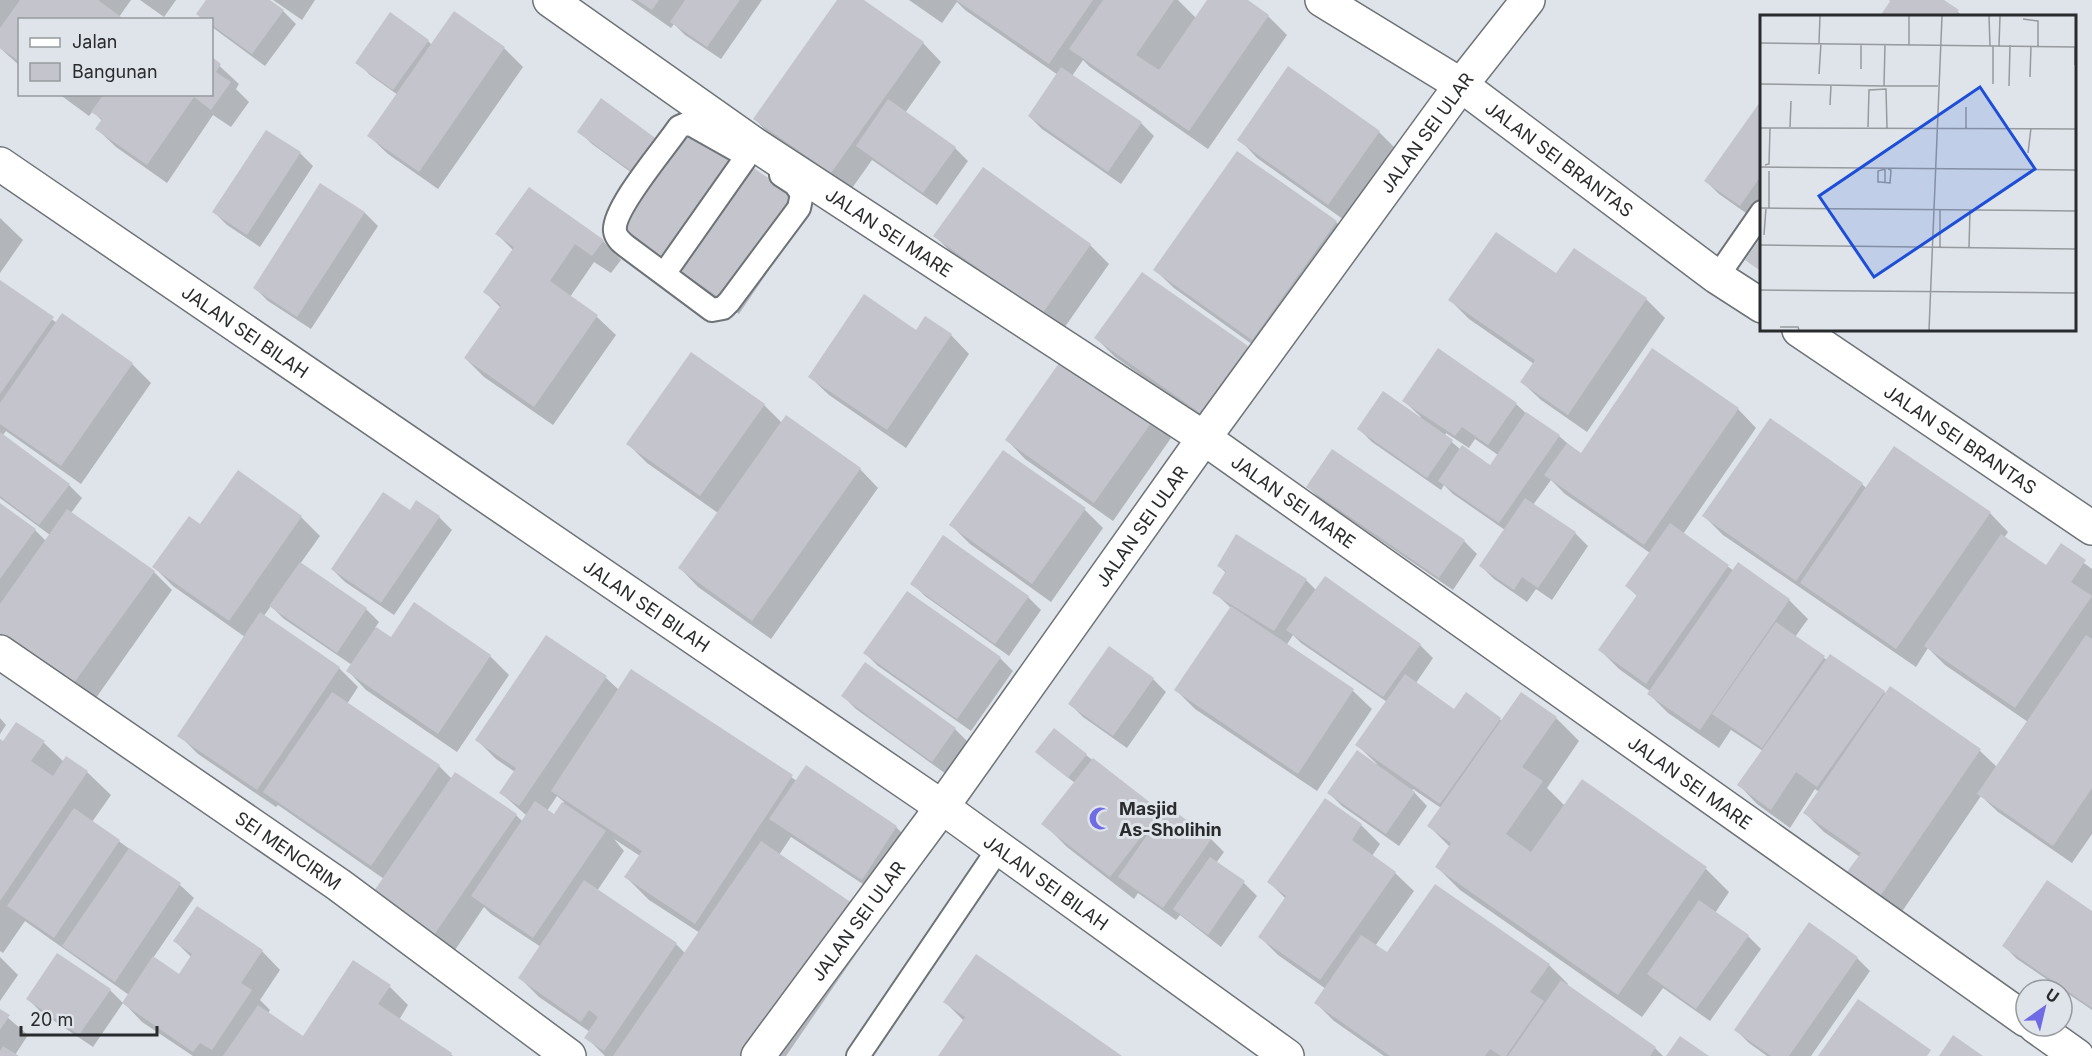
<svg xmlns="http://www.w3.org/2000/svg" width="2092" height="1056" font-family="Inter,sans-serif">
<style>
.shadow{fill:#0003;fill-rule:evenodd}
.building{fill:#c4c5cc}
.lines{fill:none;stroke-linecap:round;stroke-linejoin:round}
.lane-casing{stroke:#6e7378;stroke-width:26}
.street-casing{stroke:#6e7378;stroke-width:36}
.lane{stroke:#fff;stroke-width:22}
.street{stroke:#fff;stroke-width:33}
.labels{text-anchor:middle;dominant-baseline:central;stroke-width:6;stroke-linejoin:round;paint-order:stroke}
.street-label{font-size:18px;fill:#292b2d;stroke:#dfe4ea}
.poi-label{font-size:18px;font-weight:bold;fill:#292b2d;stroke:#dfe4ea;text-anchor:start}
.inset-road{fill:none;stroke:#969a9e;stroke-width:1.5}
.view{fill:#1d4ed8;fill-opacity:0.15;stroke:#1d4ed8;stroke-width:3}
.inset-edge{fill:none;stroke:#292b2d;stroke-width:3}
</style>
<rect width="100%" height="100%" fill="#dfe4ea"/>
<path class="shadow" d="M0,0H131L119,17L20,20V66L0,48Z
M140,0H176L164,17Z
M208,0H267L283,11L296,24L265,66L212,27Z
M273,0H315L302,20Z
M631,0H762L721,59L685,35L674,24L671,28Z
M839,0H861L923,43L941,62L905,113L955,148L968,161L937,205L872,160L850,191L773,138L755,119Z
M909,0H1178L1196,18L1209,0H1245L1268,16L1287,35L1208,149L1090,67L1083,60L1072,76L1141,123L1154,136L1121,184L1042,129L1029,116L1058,75L965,10L957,2L942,23Z
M1889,0H1942L1963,16H1881L1892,2Z
M428,41L432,45L504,48L523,67L438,189L388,154L369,136L398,95L370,75L357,62Z
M212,59L239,84L236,89L249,102L231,127L213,115L167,183L116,147L97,129L102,121L93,111L89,116L59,94H212Z
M1288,68L1379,132L1398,151L1347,222L1257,158L1239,139Z
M602,100L647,184L592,144L579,131Z
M1762,105V206L1753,218L1719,194L1706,181Z
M300,153L313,166L260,247L227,225L214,212Z
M1238,153L1336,222L1355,241L1271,358L1174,288L1155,270Z
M320,185L365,213L378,226L311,329L268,301L255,288Z
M809,211L739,314L692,282L682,272L635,241L622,228Z
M0,218L23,240L0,273Z
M497,234L603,241L621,260L611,273L594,262L570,297L597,317L616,335L553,425L484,377L465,358L501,308L485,292L513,250Z
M935,236L1090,245L1109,264L1062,331L954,255Z
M1575,250L1646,299L1665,318L1587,432L1541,400L1522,382L1534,364L1469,319L1450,300L1557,275Z
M0,282L57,323L132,364L151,383L81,484L6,431L2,436L69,485L82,498L71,513L154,572L172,590L91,705L0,639V505L35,530L46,541L50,535L0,498Z
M917,332L951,335L969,354L906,448L829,395L810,377Z
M1096,338L1247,347L1265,365L1219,431L1115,357Z
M1404,401L1516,404L1528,415L1559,436L1581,455L1738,409L1756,428L1683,534L1734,571L1789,600L1808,619L1795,637L1827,660L1830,656L1887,694L1891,688L1980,751L1997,767L2028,722L1945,665L1928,648L1916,667L1723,535L1704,516L1862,484L1867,489L1990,513L2008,532L2004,538L2047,567L2061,546L2092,569V834L2072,863L1998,812L1981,796L1901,913L1868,891L1849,872L1860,857L1824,832L1805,813L1819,792L1815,789L1790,828L1757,804L1739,785L1763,751L1731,730L1719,748L1668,713L1649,694L1651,692L1619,669L1600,650L1638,597L1627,586L1650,553L1565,494L1551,480L1533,505L1575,533L1588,546L1552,600L1536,589L1527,602L1494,579L1481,566L1505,530L1453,494L1444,485L1441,490L1372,442L1359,429L1420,419L1421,417ZM1446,433L1469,448L1475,439L1498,455L1491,467L1461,450L1445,436Z
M764,405L782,423L860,469L878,488L771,639L698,587L680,568L718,513L647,463L628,444Z
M1153,420L1171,438L1113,521L1025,459L1007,440Z
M238,472L301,517L320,536L300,564L366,609L379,622L375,628L391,639L490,656L509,675L457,752L366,690L348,671L352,665L284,619L271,606L263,617L339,668L358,687L347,704L439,766L452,779L516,815L523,822L527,816L501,793L515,772L496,759L477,740L547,637L606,678L619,690L631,671L797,781L896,827L909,840L875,892L791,837L779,855L851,905L874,928L786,1056H605L586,1037L590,1032L539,997L520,978L541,947L491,914L484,907L451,956L384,879L278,805L276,807L198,754L179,735L245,637L173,586L154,567L200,526ZM557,796L564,802L554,816L547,811ZM614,839L640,856L626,877L649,900L700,933L686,954L676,944L597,891L624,851Z
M1308,487L1464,541L1477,554L1453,590L1321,500Z
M417,502L439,517L452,530L394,615L345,582L332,569L410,512Z
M1085,510L1103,528L1051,602L970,544L951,525Z
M1219,566L1306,580L1316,590L1325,578L1420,645L1433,658L1416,683L1455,711L1466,694L1502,721L1556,718L1579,741L1547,788L1565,806L1582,781L1706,869L1729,892L1715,913L1748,936L1761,949L1710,1021L1663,988L1642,1017L1460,890L1437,867L1450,847L1429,826L1441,808L1413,789L1412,790L1427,806L1399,846L1342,806L1329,793L1377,764L1357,745L1387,702L1301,643L1293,635L1286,646L1353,691L1372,709L1317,791L1195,709L1176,690L1231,608L1214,592L1226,573Z
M912,583L1028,597L1041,610L1009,656L925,596Z
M1109,648L1153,679L1166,692L1127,748L1083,717L1070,704Z
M865,653L1000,658L1013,671L971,731L878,666Z
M843,696L955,729L968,742L946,774L856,709Z
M0,718L6,725L0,734Z
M16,724L44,743L64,762L87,772L111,795L92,822L180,885L194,898L153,958L179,976L192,958L175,941L262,951L280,970L260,1000L270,1010L268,1013L303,1038L390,987L408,1005L399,1020L453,1056H193L142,1022L124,1003L129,995L25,921L3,953L0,951V741L3,743Z
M1086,755L1163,815L1211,839L1224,852L1216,863L1244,883L1257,896L1221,947L1180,915L1176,920L1138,893L1134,899L1067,847L1043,823L1075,783L1043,758Z
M1361,825L1380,844L1372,856L1395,873L1414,891L1375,946L1388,954L1436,886L1549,965L1568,984L1567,986L1655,1048L1663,1056H1384L1334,1021L1316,1003L1326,989L1278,955L1260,937L1286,899L1268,881Z
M2092,913V1010L2017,959L2004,946Z
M0,957L18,975L0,1001Z
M1857,958L1870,971L1811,1056H1767L1749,1043L1736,1030Z
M110,990L123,1003L93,1047L41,1012L28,999Z
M945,1002L1119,1056H939L964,1021Z
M0,1011L28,1035L15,1055L16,1056H0Z"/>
<path class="building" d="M20,0H98L125,20H20V62L0,48V28Z
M206,0H270L284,10L252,54L212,25V20H204L196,14Z
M637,0H659L652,10Z
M685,0H740L707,47L670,22Z
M837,0H864L924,42L831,173L753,119Z
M956,0H1093L1049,64Z
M1103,0H1174L1136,55L1159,70L1207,0H1248L1269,15L1189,131L1069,49Z
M1891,0H1944L1959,10L1954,16H1880Z
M454,11L505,47L419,172L367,136Z
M390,12L429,40L393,90L355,63Z
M212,57L221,64L216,72L231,82L211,110L194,97L147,165L95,129L102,119L91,112L104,94H212Z
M1288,66L1380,131L1328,205L1237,140Z
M1061,67L1142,122L1108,172L1028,116Z
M601,98L658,140L634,173L577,132Z
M888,99L956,147L923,193L856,146Z
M1760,102L1762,103V174L1740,206L1704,181Z
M690,127L737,160L667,261L620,228Z
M266,130L301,152L247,235L212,212Z
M1237,151L1337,221L1252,340L1153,270Z
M749,165L797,197L726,302L677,269Z
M983,167L1091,244L1042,314L933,236Z
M320,183L365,212L297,317L253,288Z
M529,187L604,240L592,256L575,244L550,281L598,315L534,407L464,358L501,305L483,292L514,247L495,234Z
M1496,232L1556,273L1574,248L1647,298L1568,415L1520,382L1535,360L1448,300Z
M1762,236V272L1745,260Z
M1142,272L1248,346L1200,413L1094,338Z
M0,280L54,317L0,394Z
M864,294L916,330L925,316L952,334L887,430L808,377Z
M62,313L133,363L61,466L0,424V403Z
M1438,348L1517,403L1488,445L1462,427L1455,436L1402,401Z
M1652,348L1739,408L1644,545L1544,475L1567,443L1581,453Z
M691,352L765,404L700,496L626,444Z
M1064,356L1154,419L1094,503L1005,440Z
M1383,391L1453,440L1427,478L1357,429Z
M1526,412L1560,435L1499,523L1438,481L1462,445L1490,465Z
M786,415L861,468L752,621L678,568Z
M1770,418L1863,483L1796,581L1702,516Z
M0,432L70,484L39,525L0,496Z
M1894,446L1991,512L1896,649L1800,583Z
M1332,449L1465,540L1439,578L1306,487Z
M1003,450L1086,508L1032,584L949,525Z
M238,470L302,516L229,621L152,567L189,516L200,524Z
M383,492L410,510L416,500L440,516L381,603L331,569Z
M1525,498L1576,532L1538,588L1522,577L1514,590L1479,566Z
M0,503L36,529L0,579Z
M67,509L155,571L71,687L0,637V604Z
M1670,523L1729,565L1646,684L1598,650L1637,595L1625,586Z
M1236,534L1307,579L1274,631L1212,593L1226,571L1217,566Z
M2001,534L2046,565L2061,543L2086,560L2071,582L2092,596L2015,708L1924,646Z
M943,535L1029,596L995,644L910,584Z
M300,562L367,608L337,653L269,606Z
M1738,562L1790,599L1700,730L1647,694Z
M1325,576L1421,644L1383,697L1286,630Z
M907,591L1001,657L957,719L863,653Z
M414,602L491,655L438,734L346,671L376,627L391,637Z
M1231,606L1354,689L1298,774L1174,690Z
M260,612L340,667L257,790L177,736Z
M1776,622L1825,656L1762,748L1712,714Z
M546,635L607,676L519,806L499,793L516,768L475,740Z
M2086,635L2092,639V788L2053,846L1977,794Z
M1109,646L1154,678L1113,736L1068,704Z
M1830,654L1885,691L1817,787L1796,772L1771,810L1737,785Z
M865,662L956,728L932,762L841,696Z
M631,669L793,775L695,924L624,877L642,851L551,791Z
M1405,674L1454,709L1466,692L1501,718L1440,804L1355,745Z
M1890,686L1981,749L1881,895L1847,872L1861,853L1803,813Z
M332,692L440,765L371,866L263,792Z
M1521,692L1557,717L1522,767L1543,781L1506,834L1531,852L1582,779L1707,867L1618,995L1435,867L1451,843L1427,826Z
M16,722L45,741L31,761L53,776L66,756L88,771L0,901V739L3,741Z
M1054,728L1087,754L1068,778L1035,752Z
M1357,750L1415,792L1386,834L1327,793Z
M1093,758L1161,811L1110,877L1041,824Z
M806,765L897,826L862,880L769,819Z
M455,772L517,814L432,938L370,897Z
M1325,798L1362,824L1352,840L1396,872L1320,980L1258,937L1286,896L1267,882Z
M535,801L554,814L562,802L606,831L533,938L471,896Z
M1167,806L1212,838L1163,908L1118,877Z
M74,808L120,840L54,938L7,906Z
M761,841L852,903L747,1056H613Z
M129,848L181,883L115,982L62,946Z
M1210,857L1245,881L1208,935L1173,909Z
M584,880L677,943L604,1051L584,1038L598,1017L589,1010L581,1022L518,978Z
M2047,880L2092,911V1008L2002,946Z
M1435,884L1550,964L1530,992L1544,1001L1506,1056H1501L1490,1049L1485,1056H1390L1314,1003L1361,935L1387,952Z
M1699,900L1749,935L1696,1009L1647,974Z
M197,906L263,950L241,983L252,990L212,1050L200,1043L193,1052L122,1003L153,956L179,974L192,954L173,941Z
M1809,922L1858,957L1789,1056H1771L1734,1030Z
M57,953L111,989L79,1035L26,999Z
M976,954L1122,1056H938L965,1017L943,1002Z
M353,960L391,985L378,1004L452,1053L450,1056H223L258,1005L303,1036Z
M1561,980L1656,1047L1650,1056H1508Z
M1858,999L1931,1050L1927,1056H1818Z
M0,1009L10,1015L0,1030Z
M1953,1035L1983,1056H1939Z
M1680,1036L1709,1056H1666Z
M3,1046L19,1056H0V1051Z"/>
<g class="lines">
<defs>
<path id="lane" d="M664,274L747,156L692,125L686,124L679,127C665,148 612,209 615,231C616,238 621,242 626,246L712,310L723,308L729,302L799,208L802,194L795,184L781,175
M1717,277L1762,212
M858,1056L999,848"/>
<g id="street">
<path id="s1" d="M550,0L754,144L1204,438L2026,1020"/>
<path id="s2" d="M1322,0L1461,85L1717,277L1762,306"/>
<path id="s3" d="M0,164L942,807L1287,1056"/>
<path id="s4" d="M1799,330L2092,528"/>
<path id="s5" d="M0,652L339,885L569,1056"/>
<path d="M2035,1026L2077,1056"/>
<path id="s6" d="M758,1056L942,807L1204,438L1461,85L1528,0"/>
</g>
</defs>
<use href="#lane" class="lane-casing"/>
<use href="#street" class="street-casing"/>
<use href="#lane" class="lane"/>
<use href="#street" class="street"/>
</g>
<defs>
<symbol id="mosque-bare" viewBox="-9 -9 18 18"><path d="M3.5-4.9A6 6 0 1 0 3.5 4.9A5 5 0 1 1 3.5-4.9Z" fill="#6f6be5" stroke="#dfe4ea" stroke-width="2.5" paint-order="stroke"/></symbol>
</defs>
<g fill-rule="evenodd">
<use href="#mosque-bare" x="1084" y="802" width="33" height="33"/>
</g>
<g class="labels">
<g class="street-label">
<text stroke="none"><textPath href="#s6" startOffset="1140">JALAN SEI ULAR</textPath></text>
<text stroke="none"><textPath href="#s2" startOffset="286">JALAN SEI BRANTAS</textPath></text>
<text stroke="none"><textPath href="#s1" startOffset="411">JALAN SEI MARE</textPath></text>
<text stroke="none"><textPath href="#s3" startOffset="297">JALAN SEI BILAH</textPath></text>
<text stroke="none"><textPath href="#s4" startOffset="195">JALAN SEI BRANTAS</textPath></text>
<text stroke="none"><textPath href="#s1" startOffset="897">JALAN SEI MARE</textPath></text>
<text stroke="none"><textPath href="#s6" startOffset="654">JALAN SEI ULAR</textPath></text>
<text stroke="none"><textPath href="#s3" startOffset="783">JALAN SEI BILAH</textPath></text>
<text stroke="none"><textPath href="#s1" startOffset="1383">JALAN SEI MARE</textPath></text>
<text stroke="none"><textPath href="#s5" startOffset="350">SEI MENCIRIM</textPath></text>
<text stroke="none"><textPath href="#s3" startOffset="1269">JALAN SEI BILAH</textPath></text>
<text stroke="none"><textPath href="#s6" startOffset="168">JALAN SEI ULAR</textPath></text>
</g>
<g class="poi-label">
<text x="1119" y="808">Masjid<tspan x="1119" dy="21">As-Sholihin</tspan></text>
</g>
</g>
<g transform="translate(1760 15)">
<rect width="316" height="316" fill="#dfe4ea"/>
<path class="inset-road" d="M149,1V30M229,1L230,31M263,4L278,6V31M0,28L316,32M59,28L60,1M101,29V54M239,31L240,1M315,50V32M59,59L61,28M270,62L271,31M0,69L124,71L125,29M233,69V31M124,71H178M249,71L250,30M70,90L71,70M30,112L31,86M108,112L109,75L126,74L127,113M0,113L316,114M206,113V92M268,138L271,113M5,150L9,149L10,113M0,152L316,155M125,168V154L118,156V167H120L130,168L131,155L128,154M0,193L316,196M9,193V156M4,220L6,193M0,230L316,234M180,233V194M209,233L210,195M0,270V250M0,275L316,278M20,312H38L39,315M169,315L182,1"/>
<path class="view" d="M220,72L275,154L114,262L59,181Z"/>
<rect width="316" height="316" class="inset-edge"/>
</g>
<rect x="18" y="18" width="195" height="78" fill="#dfe4ea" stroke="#969a9e" stroke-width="1.5"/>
<rect x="30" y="38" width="30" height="9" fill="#ffffff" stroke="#969a9e" stroke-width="1.5"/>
<text x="72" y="48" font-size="18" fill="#292b2d">Jalan</text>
<rect x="30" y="63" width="30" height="18" fill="#c4c5cc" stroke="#969a9e" stroke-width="1.5"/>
<text x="72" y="78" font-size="18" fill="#292b2d">Bangunan</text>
<g transform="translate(2044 1008) rotate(34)"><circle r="28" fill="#dfe4ea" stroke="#969a9e" stroke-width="1.5"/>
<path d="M0-4.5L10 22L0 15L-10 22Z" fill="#6f6be5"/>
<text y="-9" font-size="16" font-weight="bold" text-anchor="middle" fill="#292b2d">U</text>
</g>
<path d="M21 1026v9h136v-9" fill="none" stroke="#292b2d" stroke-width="3"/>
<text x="30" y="1026" font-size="18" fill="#292b2d" stroke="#dfe4ea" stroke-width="4.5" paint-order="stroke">20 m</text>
</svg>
